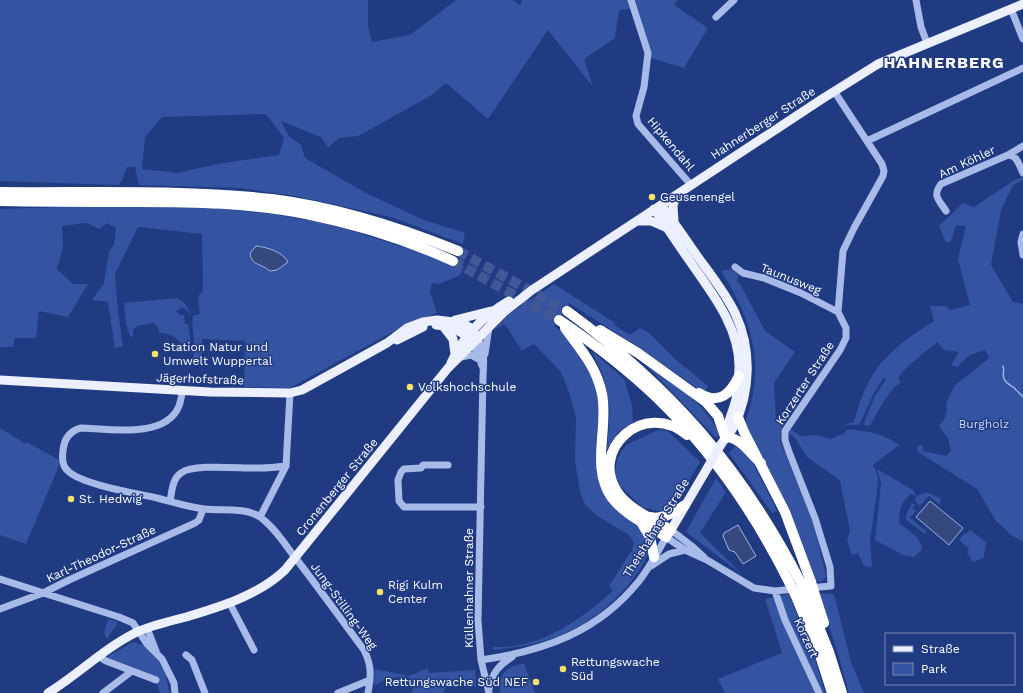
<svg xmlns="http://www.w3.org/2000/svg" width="1023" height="693" font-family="'Work Sans',sans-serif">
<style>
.green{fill:#3453a0;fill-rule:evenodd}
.water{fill:#35497e;stroke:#9bb3ea}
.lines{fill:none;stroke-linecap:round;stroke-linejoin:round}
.stream{stroke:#9bb3ea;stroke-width:1.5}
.highway-tunnel{stroke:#425896;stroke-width:10;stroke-dasharray:10 5;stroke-linecap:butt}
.minor{stroke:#a8bae8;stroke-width:7}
.major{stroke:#ebeffe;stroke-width:9}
.highway{stroke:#fff;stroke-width:10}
.major-bridge{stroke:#ebeffe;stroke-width:9}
.highway-bridge{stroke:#fff;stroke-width:10}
.poi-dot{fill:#f5e469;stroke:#213b83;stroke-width:1.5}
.labels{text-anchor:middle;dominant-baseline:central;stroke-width:3;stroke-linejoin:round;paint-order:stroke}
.street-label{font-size:12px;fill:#fff;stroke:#213b83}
.poi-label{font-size:12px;fill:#fff;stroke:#213b83;text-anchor:start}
.park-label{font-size:12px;fill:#ccd8f6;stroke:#213b83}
.district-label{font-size:16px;font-weight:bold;letter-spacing:1px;fill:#fff;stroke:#213b83}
</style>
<rect width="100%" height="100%" fill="#213b83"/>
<path class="green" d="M0,0H368V26L372,42L410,35L456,0H512L520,5L522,0H678L674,5L708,28L684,68L651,58L636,8L619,10L615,38L584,59L593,87L548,30L488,119L446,83L430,96L358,136L339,138L328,148L321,137L281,121L289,136L301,145L305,158L364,192L424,220L465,233L463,244L391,217L295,196L240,188L139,185L135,167H127L122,180L118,185L0,181ZM266,114L284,138L279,155L217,164L178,173L142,169L145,137L162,117Z
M1022,177L1023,180L1013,185L1001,210L991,265L1013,302L1023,304V542L1010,534L996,521L977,489L918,452L917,446H923V451L946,456L951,451L948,439L939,426L945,418L947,410L946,404L954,386L989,358L985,350L970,355L957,367L951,365L959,352L944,350L937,342L908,366L898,378L901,382C887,392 879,410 871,424L869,426L863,425L875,396L886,379L884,377L873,395L859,425H843L854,422C868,368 888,350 934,321L930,306H946L950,310L970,305L958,259L966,226L956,225L951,241L946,243L939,226L963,203L974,207L1013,181Z
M127,205L195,206L272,214L330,224L464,266L460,275L439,284L432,283L430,292L437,313L407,324L290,388L244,387L245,341L202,339V359L193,358C193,352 195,347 194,341C194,333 191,326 193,317L183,307L176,311L180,315H184L185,324H188L191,344L186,343L184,346C177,338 169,332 159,333L158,328L154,323C151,323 148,325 145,325C139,325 137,325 133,330V337L130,336L126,324L124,303L177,298L184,302L192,316L200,314L198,296L203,291L202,234L138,227L115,274L118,312L123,346L115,348L108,302L92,300L104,283L109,252L114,244L116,228L107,223L99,229L86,223L62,226L63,247L57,269L73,284H88L68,317L39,311L36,338H15L13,347H0V209Z
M730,269L738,274L737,282L740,284L765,331L795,352L774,383L776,420L781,421L783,424L781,430L780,441L807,506L816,534L826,576L823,581L814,582L744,426C766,367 754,323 721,271Z
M554,284L615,323L614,325L630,335L640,328L648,332L675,359L708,386L704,393L637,346L569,303L554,326L568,337L585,357L600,399L599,459L630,520L642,530L651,548C631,594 587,630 540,642C525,646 509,648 494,650V647C540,649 580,620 613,591L609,586L632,550L634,543L629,535L596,515L585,504L580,492L575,460L576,417L569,392L561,372L534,344L522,351L505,324L494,330L509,314Z
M592,351L624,379L632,405L633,422L618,432L607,450L610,410L603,375Z
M645,364C671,383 705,402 719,433L716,438Z
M0,428L26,444L27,442L59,460L60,463L26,544L0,535Z
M790,429L801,436L816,435L830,439L845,433L847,429C864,430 885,434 899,445L873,465L878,477L877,493L870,540L872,567L864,566L858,553L852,555L847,540L850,531L840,481L837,478L807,457L795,438L787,432Z
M658,430L668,431L700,462L681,494L662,512L642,507L619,485L615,477L617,459L626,445Z
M737,444L751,459L777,511L772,513L729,453Z
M877,469L913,490L917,496C929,490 929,494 940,498L941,501L939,504L929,496L920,506L914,500L917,496L911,494C901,502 899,510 899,523L916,536L922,546L921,551L914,557L905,556L875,540L881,483Z
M716,478L726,492L700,533L743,575L686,532Z
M912,503L915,505L912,508L916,511L910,518L927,532L925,534L906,520V515Z
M970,530L986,542L984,557L974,562L971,560L970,556L967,554L969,549L959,540L965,533L966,534Z
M818,593L834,594L851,662L864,693H849L839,657Z
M789,594L816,662L825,693H725L718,679L782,653L765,599Z
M108,619L118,622L107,639L104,633Z
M133,642L143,645L158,660L165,673L170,693H160L156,680L105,658Z
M524,663L535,693H500C498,672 506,668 524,663Z
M428,668L429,673L475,670L476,687L462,684L450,680L443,693H412L413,688L409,687L410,678L405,676L404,678L396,677L389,680H385L375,685L374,687L375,669L409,676Z"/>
<path class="water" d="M256,246C267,247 283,252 288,262L277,270L270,271C261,263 251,266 250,253Z
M930,501L963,528L949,545L916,517Z
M738,525L756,556L743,564L735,552L729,550L723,536L724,533Z"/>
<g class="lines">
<path class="stream" d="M1003,366C1005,371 1002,375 1004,379C1007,385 1013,386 1016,390C1019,392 1021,395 1023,397"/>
<path class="highway-tunnel" d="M458,251L567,311
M453,261L559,320"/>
<path class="minor" d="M631,0L648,53L644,87L636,116L638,124L691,185
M916,0L921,27L927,43
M1011,9L1023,39
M716,17L734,0
M867,141L1023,68
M1008,155C1017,155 1019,165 1023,173
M946,211C939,200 932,196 941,184L1008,155L1023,146
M1023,234L1021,242L1023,255
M735,267L743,273L764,278L801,293L838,312
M478,339C485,353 484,360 483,375L478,620L481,660L489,693
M473,344L483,368
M485,354L489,327
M461,357L471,355L480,360
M183,391C181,396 181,401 179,406C166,439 109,429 81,428C69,431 64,439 63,451C62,458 62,466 68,471C83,485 135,493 157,498C172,502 188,507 204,509C222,511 245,507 260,517C274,527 284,543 294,556C318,587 341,619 364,650C372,666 371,676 368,693
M448,465H423L421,468L404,469L401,472L398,480L399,501L404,507H481
M170,501C172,492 172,479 181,473C194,463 243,469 261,468C269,468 278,467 286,466
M260,517L286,466L290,393
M671,530L693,547L704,557
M651,566L669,554L685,550
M0,579L119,617L133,623L147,644L162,659L174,683L175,693
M809,588L831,586L830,567L815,518L789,452L785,440V431L840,350L846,338V328L838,312L843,251L854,228L883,176L884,171L882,164L834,91
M775,591L785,620L819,693
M229,602L254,650
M0,609L43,593L69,580L195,523L199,520L203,509
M147,628L156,651
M186,655L192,660L205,693
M98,656L106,661L156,680
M481,660C544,651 598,632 639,581C649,568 658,552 666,537L685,550L707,560L754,588L775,591L795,589
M489,689C492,673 499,665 512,657
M103,693L132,671
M338,693L370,680"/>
<path class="major" d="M661,205C674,222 686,240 698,257C711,275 726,294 735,313C752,349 751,391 734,426C731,433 724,439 720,446
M654,209C666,226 677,243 689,260C711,292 740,327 739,368C739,378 738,389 736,399C733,412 727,423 725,437
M637,221H651L667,228
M674,221L673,206L676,195
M455,320L491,311
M436,325C449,326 461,330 469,339
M443,326L453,339L455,354
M397,340L423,327
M451,363C463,336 483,316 509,301
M0,380L210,392L290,393L302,390L387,343L407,328L423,322L437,320L463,323L469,327L478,339
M668,535L708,467
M48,693C79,674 105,647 139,631C154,625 170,621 186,617C220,607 259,595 285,570L448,368L504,312L532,290L822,99L878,64L1023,4"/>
<path class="highway" d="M0,192C90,193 182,189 272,199C336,207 399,227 458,251
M0,201C46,202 91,202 137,202C193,202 250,203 306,214C356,224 407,240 453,261
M567,311C671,387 742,468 801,583
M559,320C593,343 626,368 656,397C712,451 756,515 790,584
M565,328C581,350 596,366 602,394C609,427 590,468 612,498C626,516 649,525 666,537
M600,330L638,353L706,402L718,416L725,437C741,437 750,454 761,463
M699,393C719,406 731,393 739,376
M738,417L744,432L785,512L811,582
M650,517C664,520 674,512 685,505
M641,522L650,537L654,557
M671,530C654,520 629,509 618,493C588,450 644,399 687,435
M814,592L824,623
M805,593L829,652L842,693
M795,594L819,652L832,693"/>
<path class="major-bridge" d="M708,467L720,446"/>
<path class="highway-bridge" d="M811,582L814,592
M801,583L805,593
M790,584L795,594"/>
</g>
<g class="poi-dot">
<circle cx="652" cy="197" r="4"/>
<circle cx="155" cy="354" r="4"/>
<circle cx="410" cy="387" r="4"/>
<circle cx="71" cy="499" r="4"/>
<circle cx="380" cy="592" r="4"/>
<circle cx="563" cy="669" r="4"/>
<circle cx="536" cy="682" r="4"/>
</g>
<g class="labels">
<g class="street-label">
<text transform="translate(763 123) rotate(-33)">Hahnerberger Straße</text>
<text transform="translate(671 144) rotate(50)">Hipkendahl</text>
<text transform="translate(967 162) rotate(-25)">Am Köhler</text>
<text transform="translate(791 279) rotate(22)">Taunusweg</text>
<text transform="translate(200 379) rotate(2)">Jägerhofstraße</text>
<text transform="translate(805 383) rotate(-57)">Korzerter Straße</text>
<text transform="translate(337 487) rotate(-51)">Cronenberger Straße</text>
<text transform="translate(656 528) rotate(-58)">Theishahner Straße</text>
<text transform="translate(101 554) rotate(-25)">Karl-Theodor-Straße</text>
<text transform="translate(469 588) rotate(-90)">Küllenhahner Straße</text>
<text transform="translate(344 606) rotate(54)">Jung-Stilling-Weg</text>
<text transform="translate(806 638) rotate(65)">Korzert</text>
</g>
<g class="poi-label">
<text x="660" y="197">Geusenengel</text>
<text x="163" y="347">Station Natur und<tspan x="163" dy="14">Umwelt Wuppertal</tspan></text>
<text x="418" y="387">Volkshochschule</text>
<text x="79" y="499">St. Hedwig</text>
<text x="388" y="585">Rigi Kulm<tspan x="388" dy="14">Center</tspan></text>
<text x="571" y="662">Rettungswache<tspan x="571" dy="14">Süd</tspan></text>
<text x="528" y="682" text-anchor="end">Rettungswache Süd NEF</text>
</g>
<g class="park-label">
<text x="984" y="424">Burgholz</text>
</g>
<g class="district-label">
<text x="944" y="62">HAHNERBERG</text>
</g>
</g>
<rect x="885" y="633" width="130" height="52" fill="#213b83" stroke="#7a89b5"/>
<rect x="893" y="646" width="20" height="6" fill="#ebeffe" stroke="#7a89b5"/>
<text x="921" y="653" font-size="12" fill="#ffffff">Straße</text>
<rect x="893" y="663" width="20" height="12" fill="#3453a0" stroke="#7a89b5"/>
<text x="921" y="673" font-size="12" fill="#ffffff">Park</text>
</svg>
